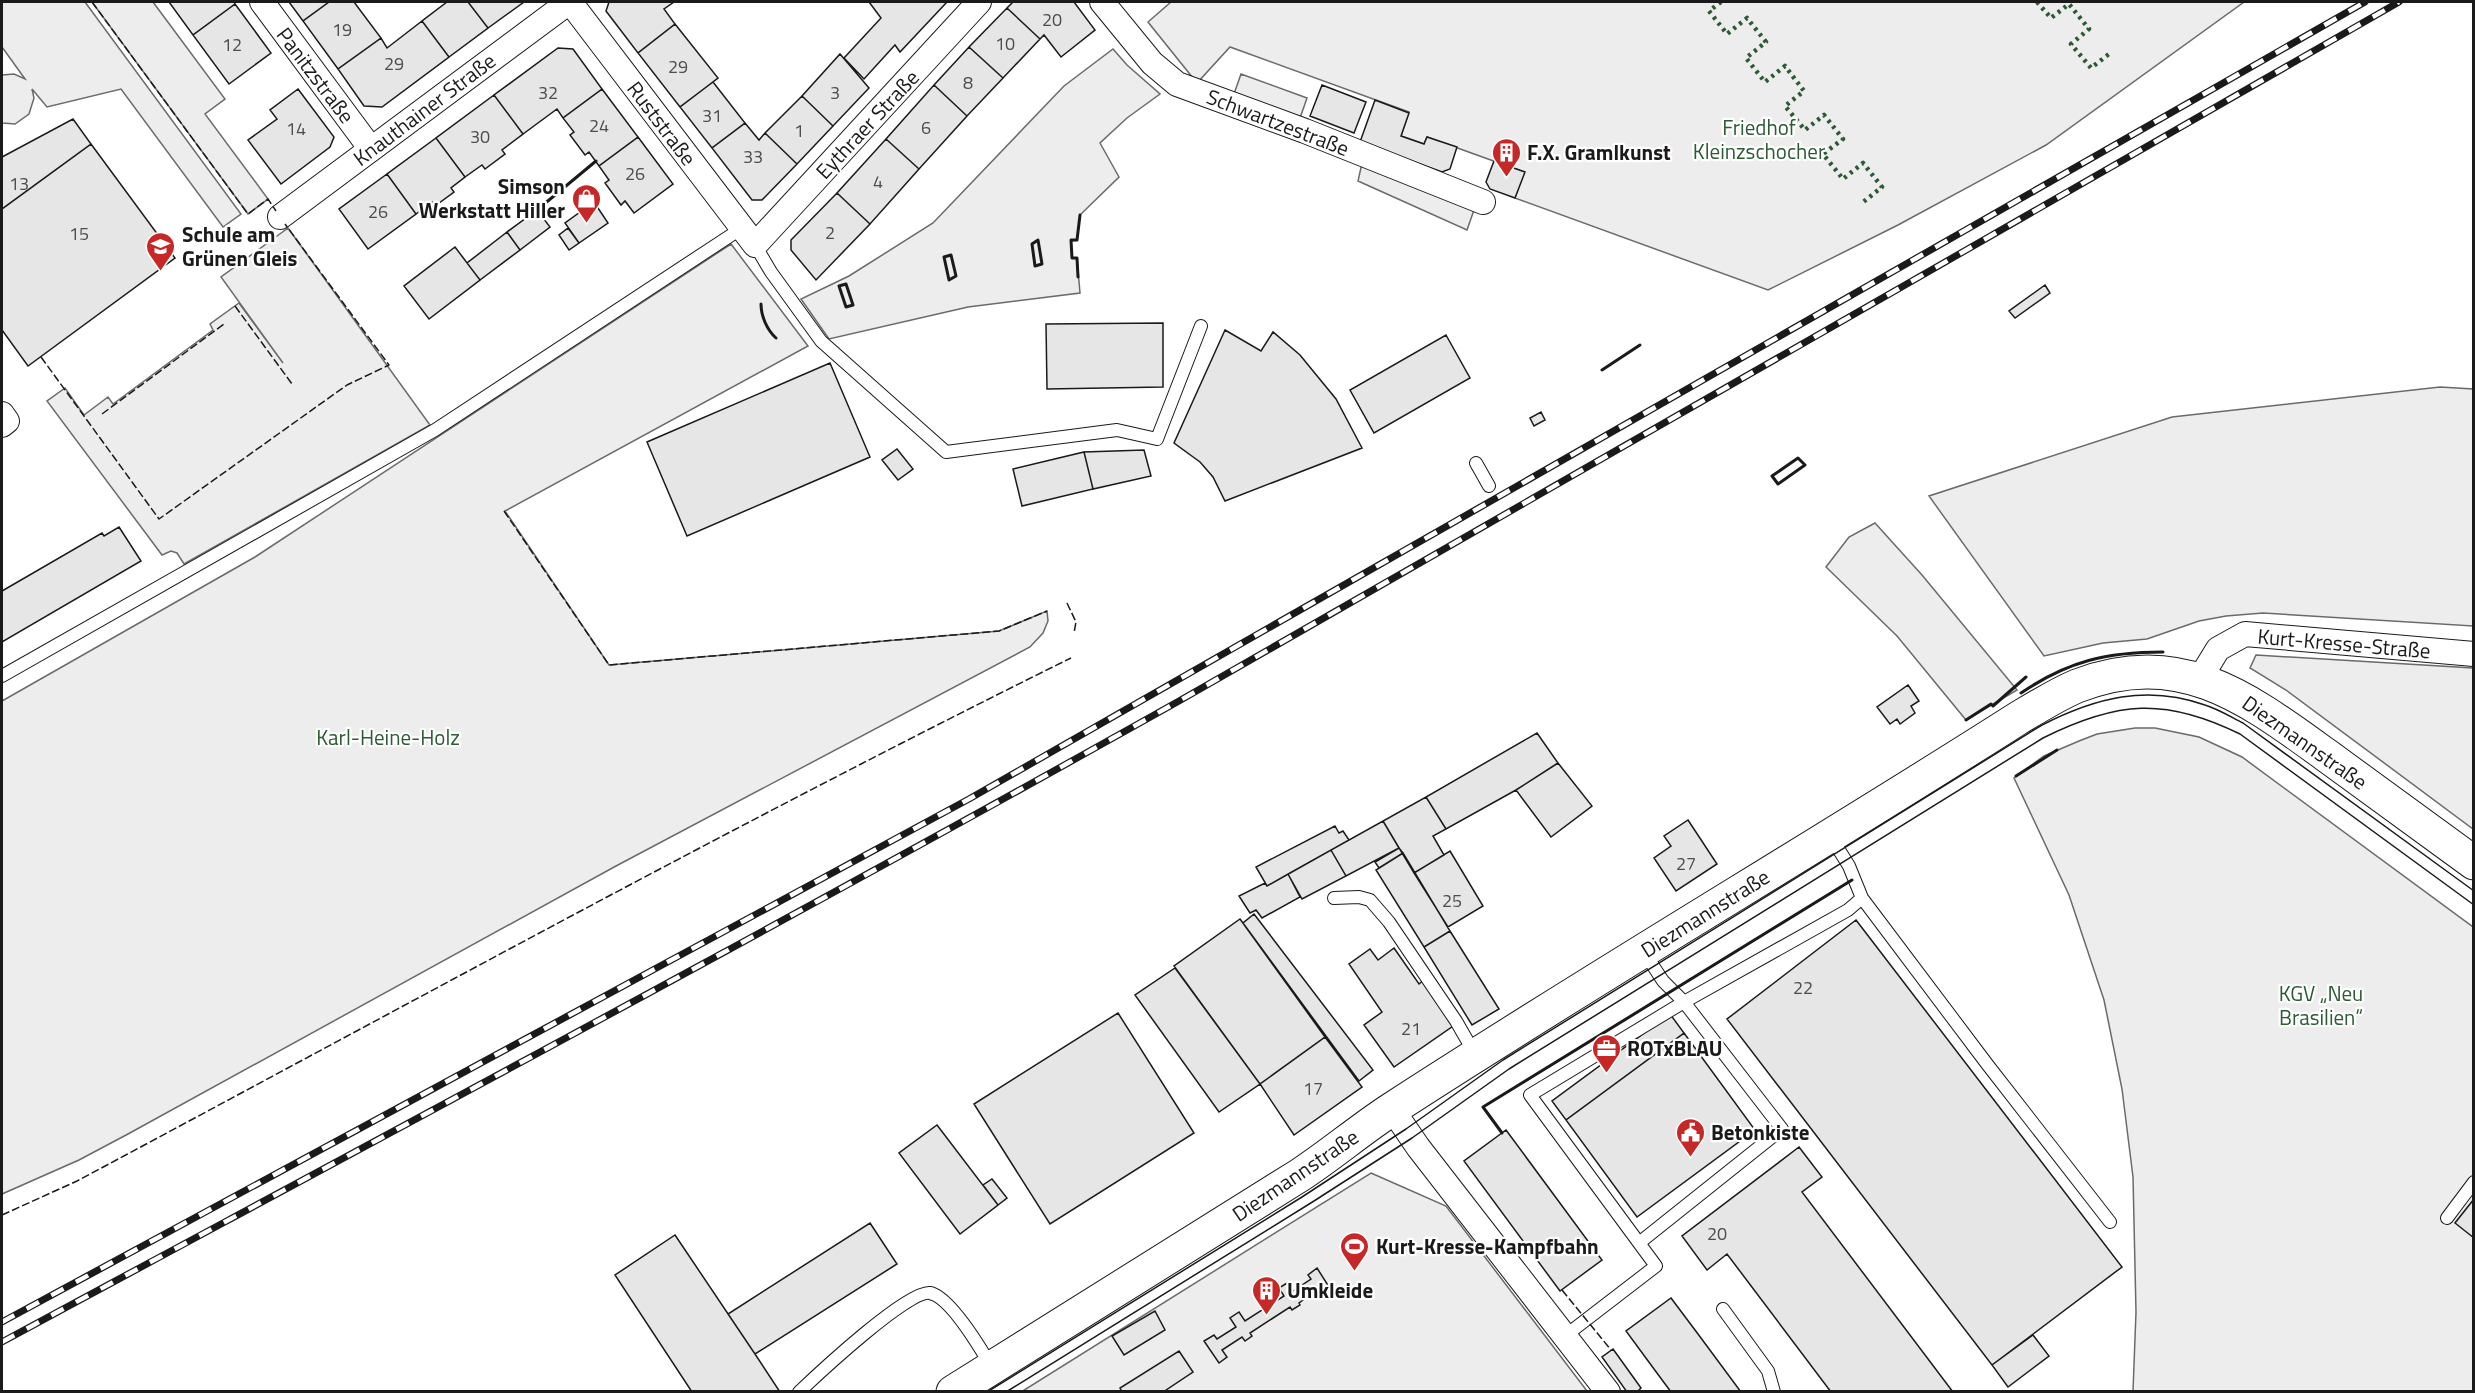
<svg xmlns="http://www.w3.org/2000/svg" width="2475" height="1393" font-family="'Titillium Web',sans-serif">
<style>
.built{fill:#ededed;stroke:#6a6a6a;stroke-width:1.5}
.building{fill:#e6e6e6;stroke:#1a1a1a;stroke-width:1.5}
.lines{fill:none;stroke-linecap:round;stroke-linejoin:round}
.lane-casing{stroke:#1a1a1a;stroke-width:14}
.street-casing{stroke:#1a1a1a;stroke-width:26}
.secondary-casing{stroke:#1a1a1a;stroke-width:35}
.lane{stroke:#fff;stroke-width:12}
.street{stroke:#fff;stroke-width:24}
.secondary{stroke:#fff;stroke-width:33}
.tram{stroke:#1a1a1a;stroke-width:1.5}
.rail-casing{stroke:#1a1a1a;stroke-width:7}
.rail{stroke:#fff;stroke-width:4.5;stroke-dasharray:14;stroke-linecap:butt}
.hedge{stroke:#2b5a34;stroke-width:4.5;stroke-dasharray:3 4.5;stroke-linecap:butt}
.fence{stroke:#1a1a1a;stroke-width:1.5;stroke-dasharray:8 3;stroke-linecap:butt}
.wall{stroke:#1a1a1a;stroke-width:3}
.labels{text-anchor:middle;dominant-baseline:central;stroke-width:4.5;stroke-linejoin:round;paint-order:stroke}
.number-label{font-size:18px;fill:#4d4d4d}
.street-label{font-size:21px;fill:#1a1a1a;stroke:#fff}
.park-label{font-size:21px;fill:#2b5a34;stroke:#fff}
.poi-label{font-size:21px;font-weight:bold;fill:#1a1a1a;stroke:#fff;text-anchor:start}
</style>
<rect width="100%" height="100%" fill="#fff"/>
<path class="built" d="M2,2H85L241,214L223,227L121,89L47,107L32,89L34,98L29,114L15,124L2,123V75L14,74L25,79L2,47Z
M92,2H153L225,99L205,114L268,199L248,214Z
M1171,2H2244L2046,145L1898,225L1768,290L1515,198L1524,172L1427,137L1424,144L1401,136L1409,112L1230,47L1197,83L1148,22Z
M1113,49L1127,65L1160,94L1127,118L1100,143L1119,177L1080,215L1077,240L1071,241L1072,258H1077L1080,293L968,307L829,339L801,299L849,276L933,223L1064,86Z
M1241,74L1307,98L1300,118L1234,94Z
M1362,163L1474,210L1467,230L1358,181Z
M288,228L430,425L184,564L177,553L171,551L162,555L47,401L65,388L84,415L108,397L113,404L213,330L210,324L239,303L283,363L221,277Z
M731,244L808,346L505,511L609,665L999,631L1047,611L1048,621L1043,633L1030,647L616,866L128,1134L79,1160L2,1194V701L255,557Z
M2440,387L2473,389V626L2263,613L2226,616L2199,621L2147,639L2103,643L2044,656L1929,496L2172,417Z
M1875,523L1922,575L2017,690L1966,720L1897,636L1826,567L1849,537Z
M2256,655L2473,668V829L2286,690L2250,668Z
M2135,728H2155L2199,737L2242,757L2473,927V1391H2133L2136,1312L2133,1177L2122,1089L2104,1000L2069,895L2014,778L2044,756L2079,741L2097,734Z
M1371,1173L1446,1206L1587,1391L1021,1392Z"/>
<path class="building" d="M169,2H234L235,4L193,35Z
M289,2H329L303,21Z
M329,2H354L381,38L338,69L303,21Z
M447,2H468L488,28L449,57L422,21Z
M468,2H524L488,28Z
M609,2H674L664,9L675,24L638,53L606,11Z
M869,2H947L900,52L895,45L864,79L844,58L881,18Z
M1013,2H1074L1095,30L1061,57L1044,35L1040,39L1007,8Z
M235,4L271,53L229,84L193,35Z
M1007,8L1040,39L1003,78L969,47Z
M422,21L449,57L382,107L364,106L338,69L381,38L387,48Z
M675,24L718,78L680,107L638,53Z
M969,47L1003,78L967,116L934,85Z
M558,48L573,49L602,89L563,118L557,109L523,134L494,95Z
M840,54L869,88L833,126L802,96Z
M713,82L745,123L712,148L680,107Z
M934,85L967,116L919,169L886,139Z
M1322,85L1366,102L1354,133L1310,116Z
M298,89L334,137L330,147L281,184L248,140L277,119L270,110Z
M602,89L638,137L599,166L589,152L585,155L570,135L574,132L563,118Z
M494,95L523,134L502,150L505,154L485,169L482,165L465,177L436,138Z
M802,96L833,126L797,164L765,133Z
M1375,100L1409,113L1401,136L1424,144L1427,137L1457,147L1450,169L1442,172L1360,142Z
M73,119L91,144L2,209V157Z
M745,123L759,140L765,133L797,164L762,200H752L712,148Z
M638,137L673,184L634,213L625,201L621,205L605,183L609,180L599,166Z
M436,138L465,177L451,188L454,192L435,206L432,202L416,214L387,174Z
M886,139L919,169L870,224L837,193Z
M91,144L175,258L28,366L2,330V209Z
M1494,161L1525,172L1515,198L1490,189L1486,182Z
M387,174L416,214L368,249L339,209Z
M837,193L870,224L816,280L791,250V240Z
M594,202L608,223L579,243L565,223Z
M537,210L550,227L520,250L507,232Z
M568,228L579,243L569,250L559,235Z
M507,232L520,250L480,280L467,263Z
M455,247L480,280L429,319L404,286Z
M2045,285L2050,293L2015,318L2009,311Z
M1163,323V387L1047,389L1046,324Z
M1225,330L1261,351L1273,332L1300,355L1336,399L1362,448L1225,501L1213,477L1200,462L1174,443Z
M1446,335L1470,378L1374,433L1350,390Z
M830,363L870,457L687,536L647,442Z
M1541,412L1545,420L1534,426L1530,418Z
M897,449L913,469L898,480L882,460Z
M1144,450L1151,476L1093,489L1084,452Z
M1084,452L1093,489L1022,506L1013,469Z
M119,527L141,561L2,642V591L102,533L104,536Z
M1908,685L1919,701L1911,706L1915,713L1900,724L1897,719L1890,724L1877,707Z
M1537,733L1558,763L1516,790L1446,829L1426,797Z
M1558,763L1592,806L1551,837L1516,790Z
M1426,797L1446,829L1433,836L1444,855L1414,873L1383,821Z
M1688,820L1717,864L1676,891L1654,858L1671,846L1664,836Z
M1383,821L1399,848L1346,876L1331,850Z
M1335,826L1339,833L1343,831L1349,840L1267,886L1256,867Z
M1399,848L1403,853L1379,868L1375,862Z
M1331,850L1346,876L1302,899L1288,874Z
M1450,851L1483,906L1448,927L1414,873Z
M1403,853L1450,931L1424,947L1376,870Z
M1288,874L1300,897L1262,918L1256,910L1250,913L1239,896L1265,883L1267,886Z
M1254,914L1373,1070L1359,1081L1243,923Z
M1240,919L1325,1037L1260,1084L1174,966Z
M1856,920L2122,1267L1992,1365L1727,1019Z
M1450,931L1499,1009L1472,1025L1424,947Z
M1394,948L1419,984L1425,979L1456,1024L1394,1067L1364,1025L1382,1012L1349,964L1370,949L1378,960Z
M1175,968L1260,1084L1219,1112L1135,995Z
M1118,1013L1194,1133L1050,1224L974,1104Z
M1670,1014L1684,1033L1566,1120L1552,1101Z
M1684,1033L1755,1130L1637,1217L1566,1120Z
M1325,1037L1362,1087L1294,1135L1260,1084Z
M937,1125L998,1205L960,1234L899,1153Z
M1506,1130L1602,1260L1560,1291L1464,1161Z
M1799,1147L1822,1177L1802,1192L1953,1392H1831L1727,1254L1707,1270L1682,1236Z
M992,1179L1007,1198L998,1205L983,1185Z
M2474,1199V1238L2455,1223Z
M870,1223L897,1264L755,1354L728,1314Z
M675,1235L755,1354L780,1392H692L615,1275Z
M1317,1268L1331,1290L1322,1296L1317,1290L1299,1303L1300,1305L1292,1310L1290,1307L1250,1333L1252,1336L1245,1341L1242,1337L1222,1350L1227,1357L1219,1363L1204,1341L1214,1335L1217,1339L1236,1327L1230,1318L1239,1312L1245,1321L1284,1296L1279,1288L1287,1283L1293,1291L1311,1279L1308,1275Z
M1671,1298L1698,1334L1741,1392H1671L1654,1369L1626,1331Z
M1155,1311L1165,1330L1124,1355L1112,1336Z
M2033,1335L2049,1356L2008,1387L1992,1365Z
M1613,1349L1641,1388L1637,1392H1627L1602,1357Z
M1179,1351L1193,1372L1163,1392H1122L1120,1388Z"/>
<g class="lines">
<defs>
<path id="lane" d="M755,245L771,272L821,341L946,452L1117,430L1157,439L1201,326
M1476,463L1489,486
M2,676L435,430L742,228
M1334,898L1359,897L1370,900L1389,922L1456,1021L1475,1054
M1862,898L1987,1064L2110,1222
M1644,952L1663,981L1684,1002L1530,1095L1639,1243L1782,1129L1684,1002L1848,910L1862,898L1849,866L1831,837
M2447,1218L2474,1182
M1723,1309L1768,1371L1774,1392
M1565,1336L1656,1266L1639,1243
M799,1392C818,1374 909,1289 930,1293C950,1297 981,1349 991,1366"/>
<path id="street" d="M262,2L371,149
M570,2L755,245L979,2
M1102,2L1152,63L1177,84L1305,131L1483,202
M280,217L569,2
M2,414L7,421L2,425
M2199,680L2218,649L2245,634L2474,654
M1392,1109L1418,1147L1608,1392"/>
<path id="secondary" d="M953,1392L1300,1175C1332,1154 1361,1129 1392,1109C1598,975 1810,851 2017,719C2037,707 2056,695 2077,686C2180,646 2247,698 2326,755C2375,791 2424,827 2474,863"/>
</defs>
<use href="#lane" class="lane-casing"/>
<use href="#street" class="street-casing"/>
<use href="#secondary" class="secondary-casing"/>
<use href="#lane" class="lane"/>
<use href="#street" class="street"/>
<use href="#secondary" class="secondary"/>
<path class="tram" d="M987,1392L1302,1197L1406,1129L1503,1060L2042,725C2095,698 2147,684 2205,705C2218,709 2231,717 2243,723L2474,891
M1006,1392L1314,1201L1412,1138L1509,1069L2043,738C2117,701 2165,697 2240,734L2474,905"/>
<defs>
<path id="rail" d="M2,1322L969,799L2365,2
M2,1342C395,1130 789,920 1179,701L2399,2"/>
</defs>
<use href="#rail" class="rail-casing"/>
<use href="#rail" class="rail"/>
<path class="hedge" d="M1721,2L1709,11L1727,34L1747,18L1766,42L1746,58L1765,82L1785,66L1804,91L1785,106L1805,130L1824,115L1843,139L1823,154L1843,179L1863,163L1882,187L1862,203
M2037,2L2051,18L2069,4L2089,29L2071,44L2091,68L2109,54"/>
<path class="fence" d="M92,2L248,214L268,199L276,211
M235,306L292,384
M41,357L159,519L347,385L389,365L285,224
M102,414L224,324
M504,511L609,665L999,631L1047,611
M1067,603L1076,622L1074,633
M2,1215L77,1181C407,1005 735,824 1071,658
M1562,1290L1611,1350"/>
<path class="wall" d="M537,210L596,161
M1038,240L1042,264L1035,266L1032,244Z
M951,255L956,276L949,280L944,257Z
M1078,277L1077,258H1072L1071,240H1077L1080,215
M846,284L853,305L846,307L839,286Z
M761,304C761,316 767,330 776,338
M1602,370L1640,345
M1798,458L1805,465L1778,484L1772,476Z
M2021,693C2068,661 2107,652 2163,652
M1966,720L1991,704L1993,706L2026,677
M2016,776L2057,750
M1502,1133L1483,1107L1852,880"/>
</g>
<defs>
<symbol id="building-pin" viewBox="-11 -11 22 30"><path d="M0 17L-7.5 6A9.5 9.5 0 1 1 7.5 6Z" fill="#c62828" stroke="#fff"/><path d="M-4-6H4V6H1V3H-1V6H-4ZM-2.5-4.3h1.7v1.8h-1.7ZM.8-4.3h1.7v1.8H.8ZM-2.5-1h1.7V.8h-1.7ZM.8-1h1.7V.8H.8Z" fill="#fff"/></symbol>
<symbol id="shop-pin" viewBox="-11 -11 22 30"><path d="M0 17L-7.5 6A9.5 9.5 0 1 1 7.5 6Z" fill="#c62828" stroke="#fff"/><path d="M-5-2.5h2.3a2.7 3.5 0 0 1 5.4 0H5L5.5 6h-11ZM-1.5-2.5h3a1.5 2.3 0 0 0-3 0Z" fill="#fff"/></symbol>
<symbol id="school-pin" viewBox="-11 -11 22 30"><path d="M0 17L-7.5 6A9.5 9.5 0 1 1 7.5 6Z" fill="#c62828" stroke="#fff"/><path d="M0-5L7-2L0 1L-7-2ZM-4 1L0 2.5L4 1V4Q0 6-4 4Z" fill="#fff"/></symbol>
<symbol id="office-pin" viewBox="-11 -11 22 30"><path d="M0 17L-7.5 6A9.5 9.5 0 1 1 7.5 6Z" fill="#c62828" stroke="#fff"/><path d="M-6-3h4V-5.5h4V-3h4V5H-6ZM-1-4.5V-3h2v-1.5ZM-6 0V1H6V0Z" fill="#fff"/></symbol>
<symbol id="civic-pin" viewBox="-11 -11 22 30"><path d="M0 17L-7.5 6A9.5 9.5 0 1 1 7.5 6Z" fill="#c62828" stroke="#fff"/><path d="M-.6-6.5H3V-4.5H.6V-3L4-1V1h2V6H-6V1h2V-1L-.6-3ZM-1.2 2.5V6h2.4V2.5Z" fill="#fff"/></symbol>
<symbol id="stadium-pin" viewBox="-11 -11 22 30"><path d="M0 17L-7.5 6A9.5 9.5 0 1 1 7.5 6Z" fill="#c62828" stroke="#fff"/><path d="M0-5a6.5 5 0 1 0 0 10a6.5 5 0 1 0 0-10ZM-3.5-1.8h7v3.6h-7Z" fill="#fff"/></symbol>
</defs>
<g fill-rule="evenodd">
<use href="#building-pin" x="1490" y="136" width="33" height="45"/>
<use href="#shop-pin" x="570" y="182" width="33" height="45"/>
<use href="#school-pin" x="144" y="230" width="33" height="45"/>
<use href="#office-pin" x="1590" y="1032" width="33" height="45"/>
<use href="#civic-pin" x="1674" y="1116" width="33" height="45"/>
<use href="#stadium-pin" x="1338" y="1230" width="33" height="45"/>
<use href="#building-pin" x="1250" y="1274" width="33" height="45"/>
</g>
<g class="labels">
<g class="number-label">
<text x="1052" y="19">20</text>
<text x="342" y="29">19</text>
<text x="1005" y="43">10</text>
<text x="232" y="44">12</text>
<text x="394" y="63">29</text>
<text x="678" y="66">29</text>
<text x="968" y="82">8</text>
<text x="548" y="92">32</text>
<text x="835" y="92">3</text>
<text x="712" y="115">31</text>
<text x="599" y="125">24</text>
<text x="926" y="127">6</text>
<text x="296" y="128">14</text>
<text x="799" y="130">1</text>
<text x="480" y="136">30</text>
<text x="753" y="156">33</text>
<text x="635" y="173">26</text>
<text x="878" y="181">4</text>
<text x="19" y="183">13</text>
<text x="378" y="211">26</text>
<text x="830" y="232">2</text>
<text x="79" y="233">15</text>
<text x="1686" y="863">27</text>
<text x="1452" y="900">25</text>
<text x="1803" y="987">22</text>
<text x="1411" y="1028">21</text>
<text x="1313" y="1088">17</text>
<text x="1717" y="1233">20</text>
</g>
<g class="street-label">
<text transform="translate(316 75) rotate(53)">Panitzstraße</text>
<text transform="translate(424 109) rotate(-37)">Knauthainer Straße</text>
<text transform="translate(1278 122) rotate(21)">Schwartzestraße</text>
<text transform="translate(662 123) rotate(53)">Ruststraße</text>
<text transform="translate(867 124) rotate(-47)">Eythraer Straße</text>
<text transform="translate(2344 643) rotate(5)">Kurt-Kresse-Straße</text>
<text transform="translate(2305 742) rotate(35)">Diezmannstraße</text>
<text transform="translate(1705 913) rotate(-32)">Diezmannstraße</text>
<text transform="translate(1295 1175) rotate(-34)">Diezmannstraße</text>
</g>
<g class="park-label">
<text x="1759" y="127">Friedhof<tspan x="1759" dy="24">Kleinzschocher</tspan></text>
<text x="388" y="737">Karl-Heine-Holz</text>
<text x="2321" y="993">KGV „Neu<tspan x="2321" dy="24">Brasilien“</tspan></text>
</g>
<g class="poi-label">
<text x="1527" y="152">F.X. Gramlkunst</text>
<text x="565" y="186" text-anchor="end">Simson<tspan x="565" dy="24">Werkstatt Hiller</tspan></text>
<text x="182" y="234">Schule am<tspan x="182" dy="24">Grünen Gleis</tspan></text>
<text x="1627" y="1048">ROTxBLAU</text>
<text x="1711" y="1132">Betonkiste</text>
<text x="1376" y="1246">Kurt-Kresse-Kampfbahn</text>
<text x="1287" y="1290">Umkleide</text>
</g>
</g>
<rect width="2475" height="1393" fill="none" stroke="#1a1a1a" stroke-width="6"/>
</svg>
